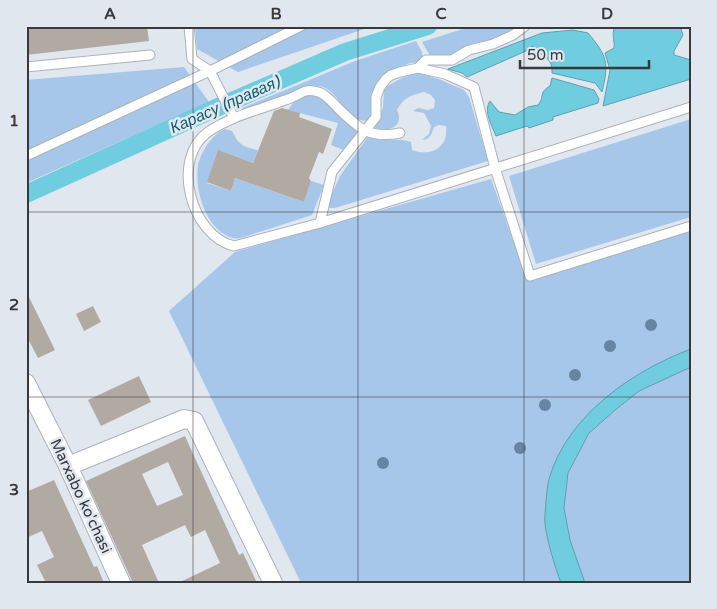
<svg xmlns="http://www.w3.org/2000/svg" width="717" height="609" font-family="'Varela Round',sans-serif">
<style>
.green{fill:#a6c6ea}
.water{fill:#70ccdf;stroke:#5fa0ae}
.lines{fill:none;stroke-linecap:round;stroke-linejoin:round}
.canal{stroke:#70ccdf;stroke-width:18}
.building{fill:#b1aaa3;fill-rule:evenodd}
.lane-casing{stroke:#acb2ba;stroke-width:11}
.street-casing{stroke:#acb2ba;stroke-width:20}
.lane{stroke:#fff;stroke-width:9}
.street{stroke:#fff;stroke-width:18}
.tree{fill:#6685a2}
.grid{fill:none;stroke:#37393c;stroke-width:1;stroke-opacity:0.55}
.labels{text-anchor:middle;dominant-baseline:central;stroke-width:5;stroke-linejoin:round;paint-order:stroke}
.street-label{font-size:15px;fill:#37393c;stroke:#e1e7ef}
.water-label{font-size:16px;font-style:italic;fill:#0f5e6b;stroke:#e1e7ef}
.neatline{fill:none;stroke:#37393c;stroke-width:2}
.grid-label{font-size:16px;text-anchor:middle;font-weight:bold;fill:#37393c}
</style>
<rect width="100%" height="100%" fill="#e1e7ef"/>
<path class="green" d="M195,26H373L238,72L197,49Z
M472,26H521C514,30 507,35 500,38C491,41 476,41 469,45C452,54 451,62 429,54L422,42Z
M416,41L422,52L423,59L419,62L410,63L382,75L377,85L374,112L370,120C346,126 339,87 318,86C300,84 299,91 286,97C273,102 259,106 245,111L242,108L355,61Z
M184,67L209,102L26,183V80Z
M417,72L441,80L464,90L469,97L488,161L335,208H330L327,205L340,176L369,135C384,145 395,136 411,142L412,150C430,157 449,148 446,126L439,125L434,127L431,135L427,139L422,140L429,134L431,126L424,113L413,111L418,108L428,110L434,108L435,100L431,95L424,92C411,95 403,98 397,110C405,126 388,134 374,127L383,108L384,88L405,76Z
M308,94L321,95L358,131L346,151L331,145L338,123L288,110L297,98Z
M691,119V217L536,264L509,176Z
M225,129L232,131C239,145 243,147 258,150L253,163L218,151L207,183L231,191L235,178L304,202L311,181L324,185L312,215L244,237C241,238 236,239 233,238C206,231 194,190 198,165C201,152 212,134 225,129Z
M491,179L527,279L691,230V583H301L169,311L235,252Z"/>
<path class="water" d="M615,26H680L683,35L674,51V55L691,60V79L603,106L610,70L605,53L614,48C615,40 611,35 615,26Z
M573,30L588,33C608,57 609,63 602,92L595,83L552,73C553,60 545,55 533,51V46L526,51L467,77L462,73L448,69L542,33Z
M552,78L594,90L599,99L598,103L553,117V120L529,128L527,126L496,136C492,126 483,111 490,101L499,112L515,115L528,107L538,105C545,97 538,93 550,86Z
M691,349V367L639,391L614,411L589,433L568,473L564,508L570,540L585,583H561C555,567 547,541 545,524C544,517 546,508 546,501C547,494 547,486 549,479C567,416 632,371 691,349Z"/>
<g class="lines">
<path class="canal" d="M26,194L216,108L345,52L428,26"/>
</g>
<path class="building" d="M26,26H147L149,41L26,55Z
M282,108L300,113L299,117L332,129L323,154L319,152L309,178L311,181L304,202L235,178L231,191L207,182L218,150L253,163L274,111Z
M26,291L55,350L38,358L26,335Z
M93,306L101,322L84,331L76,314Z
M139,376L151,402L101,426L88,400Z
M185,436L239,555L243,553L257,583H178L220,563L205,530L191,537L185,525L142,545L159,583H133L86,481ZM168,462L183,495L157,506L142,474Z
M54,480L94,567L97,566L104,583H46L37,565L54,557L42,531L26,538V492Z"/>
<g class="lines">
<defs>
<path id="lane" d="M189,26L192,59L210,71L234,118
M26,67L150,55
M418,68L426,60H452L469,50L493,44L513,35L525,26
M400,133C370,139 359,129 338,108C333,103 327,96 321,93C317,91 310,90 306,91C299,93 293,98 285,100C259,110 231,116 208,132C170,159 191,236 234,246L320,223L691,107
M26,156L210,71L301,26
M320,223L332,172L376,117V97L380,87L386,79L391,75L400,72L418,68L445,74L474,87L495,168L530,276L691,226"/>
<path id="street" d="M26,383L68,466L121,583
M68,466L184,419L194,421L273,583"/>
</defs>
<use href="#lane" class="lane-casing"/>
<use href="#street" class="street-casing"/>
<use href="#lane" class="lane"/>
<use href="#street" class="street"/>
</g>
<g class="tree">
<circle cx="651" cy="325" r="6"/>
<circle cx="610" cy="346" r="6"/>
<circle cx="575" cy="375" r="6"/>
<circle cx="545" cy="405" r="6"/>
<circle cx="520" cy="448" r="6"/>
<circle cx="383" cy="463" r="6"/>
</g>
<path class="grid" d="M193,26V583M358,26V583M524,26V583M26,212H691M26,397H691"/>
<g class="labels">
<g class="street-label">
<text transform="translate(81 496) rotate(65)">Marxabo ko'chasi</text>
</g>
<g class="water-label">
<text transform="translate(225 105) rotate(-24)">Карасу (правая)</text>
</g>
</g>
<rect width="717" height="609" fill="none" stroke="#e1e7ef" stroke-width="55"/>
<path d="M520 60v8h129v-8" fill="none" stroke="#37393c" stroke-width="2.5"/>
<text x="527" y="60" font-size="15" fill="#37393c" stroke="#e1e7ef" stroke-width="4" paint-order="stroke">50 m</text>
<rect x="28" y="28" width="662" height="554" class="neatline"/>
<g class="grid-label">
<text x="110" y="19">A</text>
<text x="276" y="19">B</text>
<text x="441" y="19">C</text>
<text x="607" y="19">D</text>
<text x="14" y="126">1</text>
<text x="14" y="310">2</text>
<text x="14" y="495">3</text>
</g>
</svg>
